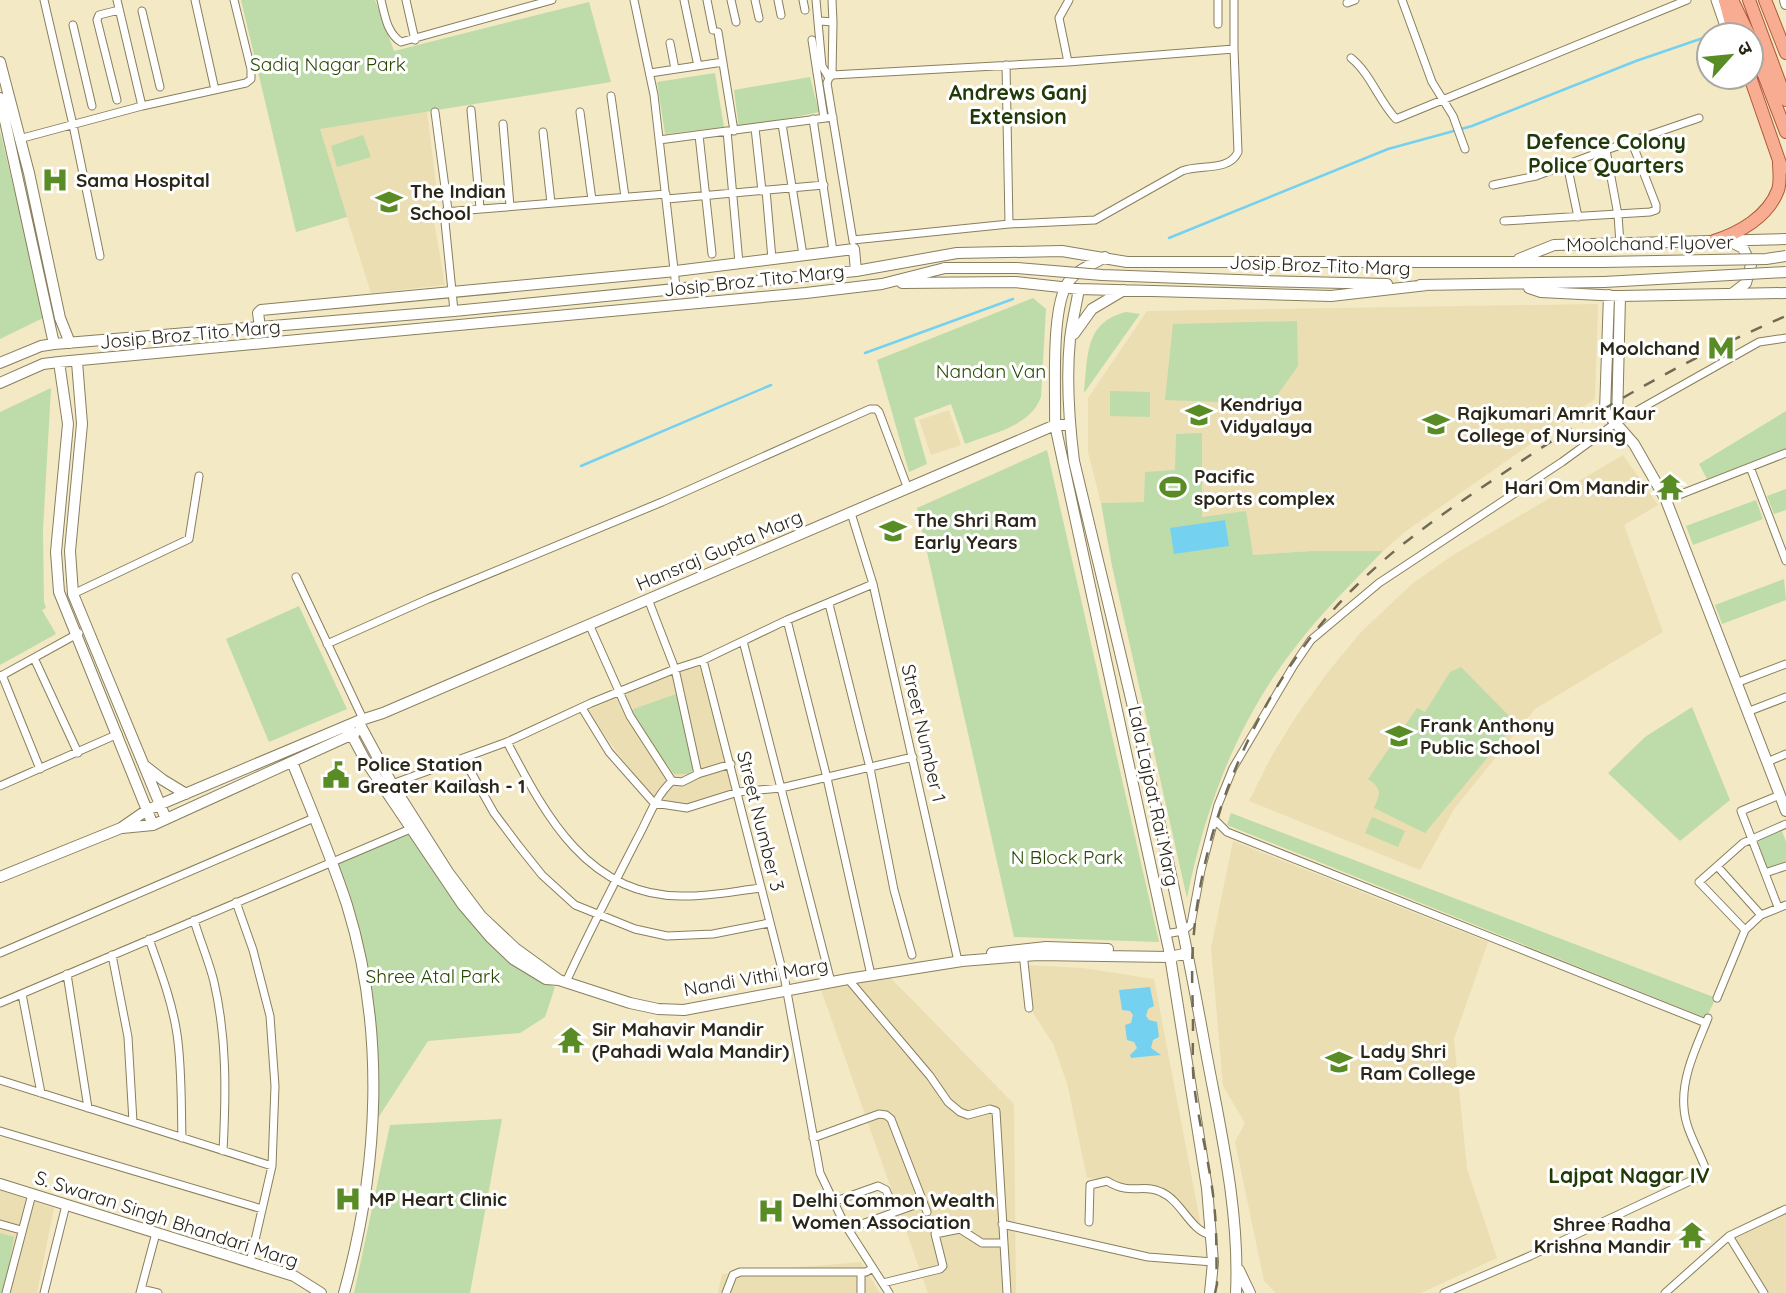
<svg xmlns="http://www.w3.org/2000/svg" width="1786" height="1293" font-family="Quicksand,'Noto Sans Devanagari',sans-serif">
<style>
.built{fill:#ebdeb3}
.green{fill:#bedbaa}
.water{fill:#75d1f0}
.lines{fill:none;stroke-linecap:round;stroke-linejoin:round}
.stream{stroke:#75d1f0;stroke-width:2.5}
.street-casing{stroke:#897f5e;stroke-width:9}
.secondary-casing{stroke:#897f5e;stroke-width:12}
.primary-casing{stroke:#ad5a39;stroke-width:14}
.street{stroke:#fff;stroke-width:7}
.secondary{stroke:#fff;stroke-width:10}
.primary{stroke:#f8ad93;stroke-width:12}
.rail{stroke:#716b55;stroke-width:2.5;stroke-dasharray:12 12;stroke-linecap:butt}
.secondary-bridge-casing{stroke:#897f5e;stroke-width:12;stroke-linecap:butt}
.secondary-bridge{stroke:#fff;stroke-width:10}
.labels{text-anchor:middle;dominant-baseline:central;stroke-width:6;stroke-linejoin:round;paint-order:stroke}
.park-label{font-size:19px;fill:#274800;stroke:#fff}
.poi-label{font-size:19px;font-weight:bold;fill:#2a2618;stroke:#fff;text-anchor:start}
.street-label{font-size:19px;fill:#2a2618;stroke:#fff}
.neighbourhood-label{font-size:21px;font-weight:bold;fill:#223a08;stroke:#fff}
</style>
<rect width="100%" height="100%" fill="#f4e9c5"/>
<path class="built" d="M427,111L438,201L431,204L445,285L371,293L319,129Z
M1598,304L1595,399L1406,531L1383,551H1312L1253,555L1202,517V433L1175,471L1144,502L1101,503L1088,452V398L1147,311Z
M949,410L961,445L931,455L919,420Z
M1623,455L1658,505L1624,525L1663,632L1535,709L1454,809L1420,870L1249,801L1271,757L1297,715L1328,672L1361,632L1413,583L1453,555Z
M700,665L738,792L687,808L654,803L584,707L619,692Z
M1233,841L1488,942L1454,1039L1467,1169L1497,1258L1421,1293H1276L1264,1281L1235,1142L1245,1123L1223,1086L1211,948Z
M1027,965L1083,968L1154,979L1201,1226L1163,1189L1119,1186L1110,1180L1087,1178L1067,1083L1053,1044L1032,1011Z
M885,972L1014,1104L1016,1293H928L819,984Z
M0,1190L54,1208L37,1293H0Z
M1786,1214V1293H1769L1735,1238Z
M861,1262L880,1293H718L722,1274Z"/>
<path class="green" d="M241,0H375L394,51L589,2L611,82L320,129L347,217L296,232Z
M715,73L724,127L665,134L657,82Z
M810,77L819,112L739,129L734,90Z
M0,131L45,317L0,339Z
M363,135L371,157L337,167L331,146Z
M1033,298L1046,309L1041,397C1030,427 992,433 965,444L951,404L914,418L927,464L909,472L877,360Z
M1126,312L1140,314L1084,393C1088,357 1084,322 1126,312Z
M1297,321L1298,366L1271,404L1165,400L1173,324Z
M51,388L43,530L44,602L46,608L42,610L56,634L0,665V412Z
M1110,391L1150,392V417L1110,416Z
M1786,411V449L1707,479L1699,464Z
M1202,433V517L1246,511L1253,555L1312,551H1383C1352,583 1320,614 1293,650C1236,724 1205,808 1187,898L1112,566L1101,503L1144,502L1145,472L1175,470L1176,434Z
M1047,450L1159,942L1014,937L917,508Z
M1786,489V510L1774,514L1767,496Z
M1756,500L1763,519L1693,545L1686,526Z
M1784,579L1786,600L1722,624L1715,605Z
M299,606L347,709L269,742L226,639Z
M1461,667L1516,723L1425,833L1374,808C1380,794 1383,789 1368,779L1417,708L1425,712L1450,672Z
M676,694L694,769L689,774H674L628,711Z
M1692,707L1730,800L1680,841L1608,773L1645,737Z
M1231,813L1716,998L1706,1018L1227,825Z
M1372,817L1405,831L1398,847L1365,833Z
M410,831C435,871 460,912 492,946C509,965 533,976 555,987L545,1017L520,1033L428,1041L378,1118L373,1000L336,864Z
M1782,831L1786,842V861L1767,868L1757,840Z
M502,1119L470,1293H354L390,1125Z
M0,1233L14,1237L4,1293H0Z"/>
<path class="water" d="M1225,520L1229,546L1174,554L1170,528Z
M1150,987L1154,1006L1148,1009L1146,1016L1149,1020L1157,1022L1159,1037L1153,1040L1151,1048L1161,1055L1131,1058L1130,1055L1137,1048L1134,1042L1127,1040L1125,1025L1131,1023L1133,1015L1130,1011L1122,1010L1119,990Z"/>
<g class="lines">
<path class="stream" d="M1169,238L1388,149L1472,126L1636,61L1706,37
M865,353L1013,299
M581,466L771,385"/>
<defs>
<path id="street" d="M44,0L73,125L100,256
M117,0L142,106
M195,0L215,90
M381,0C385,16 387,33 401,42L552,0
M406,0L415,40
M634,0L654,95L676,287
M684,0L698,66
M707,0L713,30
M731,0L736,22
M755,0L759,18
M778,0L781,15
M803,0L805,10
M816,0L822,66L829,78L832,75L850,74L1068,62L1234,49V0
M1218,0V24
M1402,0L1432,82L1453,116L1465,149
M1715,0L1727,35
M1347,3L1355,0
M142,11L160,87
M820,21L833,22L832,0
M73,25L92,106
M718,32L734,131
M812,40L824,118
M670,43L675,69
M1351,58C1370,73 1379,101 1396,119L1687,0
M1068,62L1059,18L1069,0
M1006,65L1009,224
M650,73L723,62
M832,75L833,22
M829,78L827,83L853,241
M611,96L625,197
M117,100L97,20L99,15L119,10
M471,110L480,208
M435,112L448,210
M580,112L592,200
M813,119L833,251
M503,124L510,206
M782,124L803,255
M755,128L762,191
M727,131L739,263
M543,132L551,203
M699,135L712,254
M19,139L142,106L246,83L251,79V69L234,0
M659,140L833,117
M1567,164L1578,217
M1493,185L1536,176L1606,150
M766,190L772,259
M667,199L824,185
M1504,221L1650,212L1656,210V205L1631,140
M853,240L1009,224L1095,220L1182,171C1200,164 1229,172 1238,152L1234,49
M1620,244L1618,215L1606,150L1699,118
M454,311L444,212L666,194
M1750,467L1786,561
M1666,500L1786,453
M851,513L873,584L958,961
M296,577L363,719
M73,594L189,539L199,476
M648,599L675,669L698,774
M829,604L870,768L894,890L912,955
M787,620L827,778L871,975
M589,624L630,716L672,781L682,782L698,774L731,764
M743,641L831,982
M327,644L428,599L662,502L870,409H876L879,412L908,489
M34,658L78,753
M703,660L785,981L820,1173L844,1223L889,1293
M2,675L40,769
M1,676L79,633
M1736,683L1786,664
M582,708L609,752L654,803L687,808L738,792L781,788L913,757
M1747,712L1786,697
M507,742C545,814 587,896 681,896C707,897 735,891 761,888
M463,758L494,813L518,845L542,875L575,905L635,929L667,936L713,934L769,923
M1767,762L1786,754
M392,784L507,742L591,703L675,669L703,660L787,620L873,584
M0,786L118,734
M1215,820L1227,832L1706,1023
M1717,866L1761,915
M1765,873L1786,866
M236,902L253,950L270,1016L275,1086L272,1166L250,1262
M1778,907L1741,811L1780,795
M194,920C200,941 209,961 214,982C227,1038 226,1094 223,1151
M1745,930L1699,882L1743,843L1786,824
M1165,934L1183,931L1191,924L1201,870L1218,805L1233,768L1294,665L1311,640L1379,583L1562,462L1617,422L1759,342L1786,338
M149,939C160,970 172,1001 177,1034C182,1068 181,1103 182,1138
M0,953L314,818
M1023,953L1029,1008
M112,955L128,1037L133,1122
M67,974L88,1108
M848,979L930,1076L948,1102L960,1112L968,1115L990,1109L996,1111L1007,1293
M566,982C588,934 612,888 636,841C648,820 654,798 672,781
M22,994L41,1093
M1717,998L1745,930L1761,915L1786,905
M0,1003L415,827
M0,1080L272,1166
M0,1131L262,1209
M813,1138L879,1114L886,1115L891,1119L927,1212
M833,1202L878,1186L886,1190L895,1211
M1089,1222L1090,1185L1107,1181C1131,1196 1142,1183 1161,1192C1182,1201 1190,1231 1211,1235
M0,1224L21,1230
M1002,1224L1148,1257L1213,1262
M848,1229L923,1202
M1729,1236L1764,1293
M861,1272V1293
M883,1283L940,1269L943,1266L935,1234L960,1229L982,1243H1003
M141,1289L158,1293
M6,1293L32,1194
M44,1293L66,1205
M140,1293L156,1233
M726,1293L733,1275L740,1272H866L873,1268
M1444,1293L1530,1256L1703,1175L1706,1170C1699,1150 1685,1129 1684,1108C1681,1077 1697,1046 1708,1018
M1665,1293L1729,1236L1786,1209"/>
<path id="secondary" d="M1785,0L1786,4
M0,62L29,173L60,318L70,343
M0,98L54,344
M1731,242L1743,248L1751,265L1746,283L1733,293
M1105,257C1092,265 1078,269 1069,281C1050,306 1056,392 1055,425L1169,950L1207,1188L1213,1262L1210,1293
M1519,259L1554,245L1786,239
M1264,281L1387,284
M902,283L1015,282L1079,289L1331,296L1427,285
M1420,285L1604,282
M1529,288L1541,292L1620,296L1786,293
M1079,289C1076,306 1072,322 1070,339C1066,379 1069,421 1074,461C1120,654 1169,846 1204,1041C1219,1124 1240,1208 1236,1293
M1609,295L1605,411L1634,444L1666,500L1786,811
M260,327L258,313L261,310L676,271L854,249L856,271
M1074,334L1092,309L1124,290
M59,362L68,424L56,552L59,592L153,825
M77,362L82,424L70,551L73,594L166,819
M0,363L41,346L54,344L454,311L856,271L957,253L1062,251L1127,262H1602
M0,383L43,364L59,362L806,293L882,284L945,268
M1617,422L1620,296
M358,721L392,784L448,872L481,916L515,948L559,980
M347,726L365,760L462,904L491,938L513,959L546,979L559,980L630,1003L658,1009L684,1010L848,979L962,961L1037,955L1170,957L1188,953
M292,762C311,809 331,856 347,905C386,1031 379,1167 344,1293
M145,766L163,780L186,794
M122,828L153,825L355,733
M0,877L121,828L147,810L358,721L383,713L1055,425H1069
M992,953L1046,947L1108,949
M0,1184L294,1276L321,1293
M1239,1270L1250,1293"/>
<path id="primary" d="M1725,0L1734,35
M1732,0L1749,35
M1749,0L1786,100
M1765,0L1786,53
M1751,41L1786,132
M1750,77L1782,169
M1714,241C1739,233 1768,217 1778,190C1781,181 1779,171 1779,162"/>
</defs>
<use href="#street" class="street-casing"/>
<use href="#secondary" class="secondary-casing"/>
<use href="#primary" class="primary-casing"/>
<use href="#street" class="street"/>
<use href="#secondary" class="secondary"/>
<use href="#primary" class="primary"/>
<path class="rail" d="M1215,1293L1217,1284C1216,1261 1217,1237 1215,1214C1212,1171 1199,1127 1194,1084C1192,1065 1193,1046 1193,1027C1193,1000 1191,972 1193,945C1201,817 1264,676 1356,586C1403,539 1457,504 1511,468C1598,409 1690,357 1786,316"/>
<defs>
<path id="secondary-bridge" d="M1602,262L1766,259L1786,256
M945,268H1017L1102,275L1264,281
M1604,282L1786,272"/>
</defs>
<use href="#secondary-bridge" class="secondary-bridge-casing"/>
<use href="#secondary-bridge" class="secondary-bridge"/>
</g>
<defs>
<symbol id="hospital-bare" viewBox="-9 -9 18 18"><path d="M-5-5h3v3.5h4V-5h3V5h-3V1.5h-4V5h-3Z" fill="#598c24" stroke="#fff" stroke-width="2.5" paint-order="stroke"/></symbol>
<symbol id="school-bare" viewBox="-9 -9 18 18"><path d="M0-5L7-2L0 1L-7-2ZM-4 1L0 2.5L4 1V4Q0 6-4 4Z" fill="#598c24" stroke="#fff" stroke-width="2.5" paint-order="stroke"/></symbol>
<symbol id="metro-bare" viewBox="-9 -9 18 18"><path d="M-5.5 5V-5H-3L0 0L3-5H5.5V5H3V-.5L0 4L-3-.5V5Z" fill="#598c24" stroke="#fff" stroke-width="2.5" paint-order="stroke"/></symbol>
<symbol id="university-bare" viewBox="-9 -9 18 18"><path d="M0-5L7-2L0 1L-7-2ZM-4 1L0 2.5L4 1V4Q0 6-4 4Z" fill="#598c24" stroke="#fff" stroke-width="2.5" paint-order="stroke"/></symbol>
<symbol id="stadium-bare" viewBox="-9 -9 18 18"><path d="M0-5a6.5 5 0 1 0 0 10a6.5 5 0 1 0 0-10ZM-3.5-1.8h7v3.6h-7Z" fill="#598c24" stroke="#fff" stroke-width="2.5" paint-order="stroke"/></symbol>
<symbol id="temple-bare" viewBox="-9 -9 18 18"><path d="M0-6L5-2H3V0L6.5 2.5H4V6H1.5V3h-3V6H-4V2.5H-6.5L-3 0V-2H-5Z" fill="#598c24" stroke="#fff" stroke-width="2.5" paint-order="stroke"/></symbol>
<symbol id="civic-bare" viewBox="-9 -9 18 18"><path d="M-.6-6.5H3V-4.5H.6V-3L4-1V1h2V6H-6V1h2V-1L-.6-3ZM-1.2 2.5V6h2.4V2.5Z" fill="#598c24" stroke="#fff" stroke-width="2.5" paint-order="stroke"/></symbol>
</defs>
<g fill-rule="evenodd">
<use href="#hospital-bare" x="36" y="161" width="38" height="38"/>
<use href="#school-bare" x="370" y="183" width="38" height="38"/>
<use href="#metro-bare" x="1702" y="329" width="38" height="38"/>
<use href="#school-bare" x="1180" y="396" width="38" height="38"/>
<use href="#university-bare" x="1417" y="405" width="38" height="38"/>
<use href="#stadium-bare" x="1154" y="468" width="38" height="38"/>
<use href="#temple-bare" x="1651" y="468" width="38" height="38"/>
<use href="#school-bare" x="874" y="512" width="38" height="38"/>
<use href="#school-bare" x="1380" y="717" width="38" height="38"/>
<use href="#civic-bare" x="317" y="756" width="38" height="38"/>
<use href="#temple-bare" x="552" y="1021" width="38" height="38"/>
<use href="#university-bare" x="1320" y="1043" width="38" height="38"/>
<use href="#hospital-bare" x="329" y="1180" width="38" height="38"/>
<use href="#hospital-bare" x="752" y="1192" width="38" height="38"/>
<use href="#temple-bare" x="1673" y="1216" width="38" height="38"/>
</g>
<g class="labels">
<g class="park-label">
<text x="328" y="64">Sadiq Nagar Park</text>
<text x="991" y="371">Nandan Van</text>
<text x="1067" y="857">N Block Park</text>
<text x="433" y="976">Shree Atal Park</text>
</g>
<g class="poi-label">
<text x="76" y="180">Sama Hospital</text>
<text x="410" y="191">The Indian<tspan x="410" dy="22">School</tspan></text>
<text x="1700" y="348" text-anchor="end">Moolchand</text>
<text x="1220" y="404">Kendriya<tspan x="1220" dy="22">Vidyalaya</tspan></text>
<text x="1457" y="413">Rajkumari Amrit Kaur<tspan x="1457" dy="22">College of Nursing</tspan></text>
<text x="1194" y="476">Pacific<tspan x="1194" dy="22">sports complex</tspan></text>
<text x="1649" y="487" text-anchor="end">Hari Om Mandir</text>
<text x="914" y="520">The Shri Ram<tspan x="914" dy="22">Early Years</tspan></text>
<text x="1420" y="725">Frank Anthony<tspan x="1420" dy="22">Public School</tspan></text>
<text x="357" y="764">Police Station<tspan x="357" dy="22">Greater Kailash - 1</tspan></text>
<text x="592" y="1029">Sir Mahavir Mandir<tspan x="592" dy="22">(Pahadi Wala Mandir)</tspan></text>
<text x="1360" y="1051">Lady Shri<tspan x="1360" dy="22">Ram College</tspan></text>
<text x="369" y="1199">MP Heart Clinic</text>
<text x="792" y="1200">Delhi Common Wealth<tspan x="792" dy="22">Women Association</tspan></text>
<text x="1671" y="1224" text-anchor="end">Shree Radha<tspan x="1671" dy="22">Krishna Mandir</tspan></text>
</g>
<g class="street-label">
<text transform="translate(1650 243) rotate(-1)">Moolchand Flyover</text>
<text transform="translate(1320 265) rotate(2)">Josip Broz Tito Marg</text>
<text transform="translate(754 280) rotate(-6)">Josip Broz Tito Marg</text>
<text transform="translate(190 334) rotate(-5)">Josip Broz Tito Marg</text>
<text transform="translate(719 550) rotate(-23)">Hansraj Gupta Marg</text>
<text transform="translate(924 733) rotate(77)">Street Number 1</text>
<text transform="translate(1154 796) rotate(78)">Lala Lajpat Rai Marg</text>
<text transform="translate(761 821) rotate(76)">Street Number 3</text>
<text transform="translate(756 977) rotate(-10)">Nandi Vithi Marg</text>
<text transform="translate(167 1219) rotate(18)">S. Swaran Singh Bhandari Marg</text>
</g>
<g class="neighbourhood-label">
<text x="1018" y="92">Andrews Ganj<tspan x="1018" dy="24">Extension</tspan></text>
<text x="1606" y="141">Defence Colony<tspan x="1606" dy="24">Police Quarters</tspan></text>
<text x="1629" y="1175">Lajpat Nagar IV</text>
</g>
</g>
<g transform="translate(1730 56) rotate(63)"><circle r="33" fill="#ffffff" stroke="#aaa8a3" stroke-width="2"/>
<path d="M0-5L12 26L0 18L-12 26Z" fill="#598c24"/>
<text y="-10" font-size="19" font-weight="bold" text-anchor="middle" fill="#2a2618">उ</text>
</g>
</svg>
